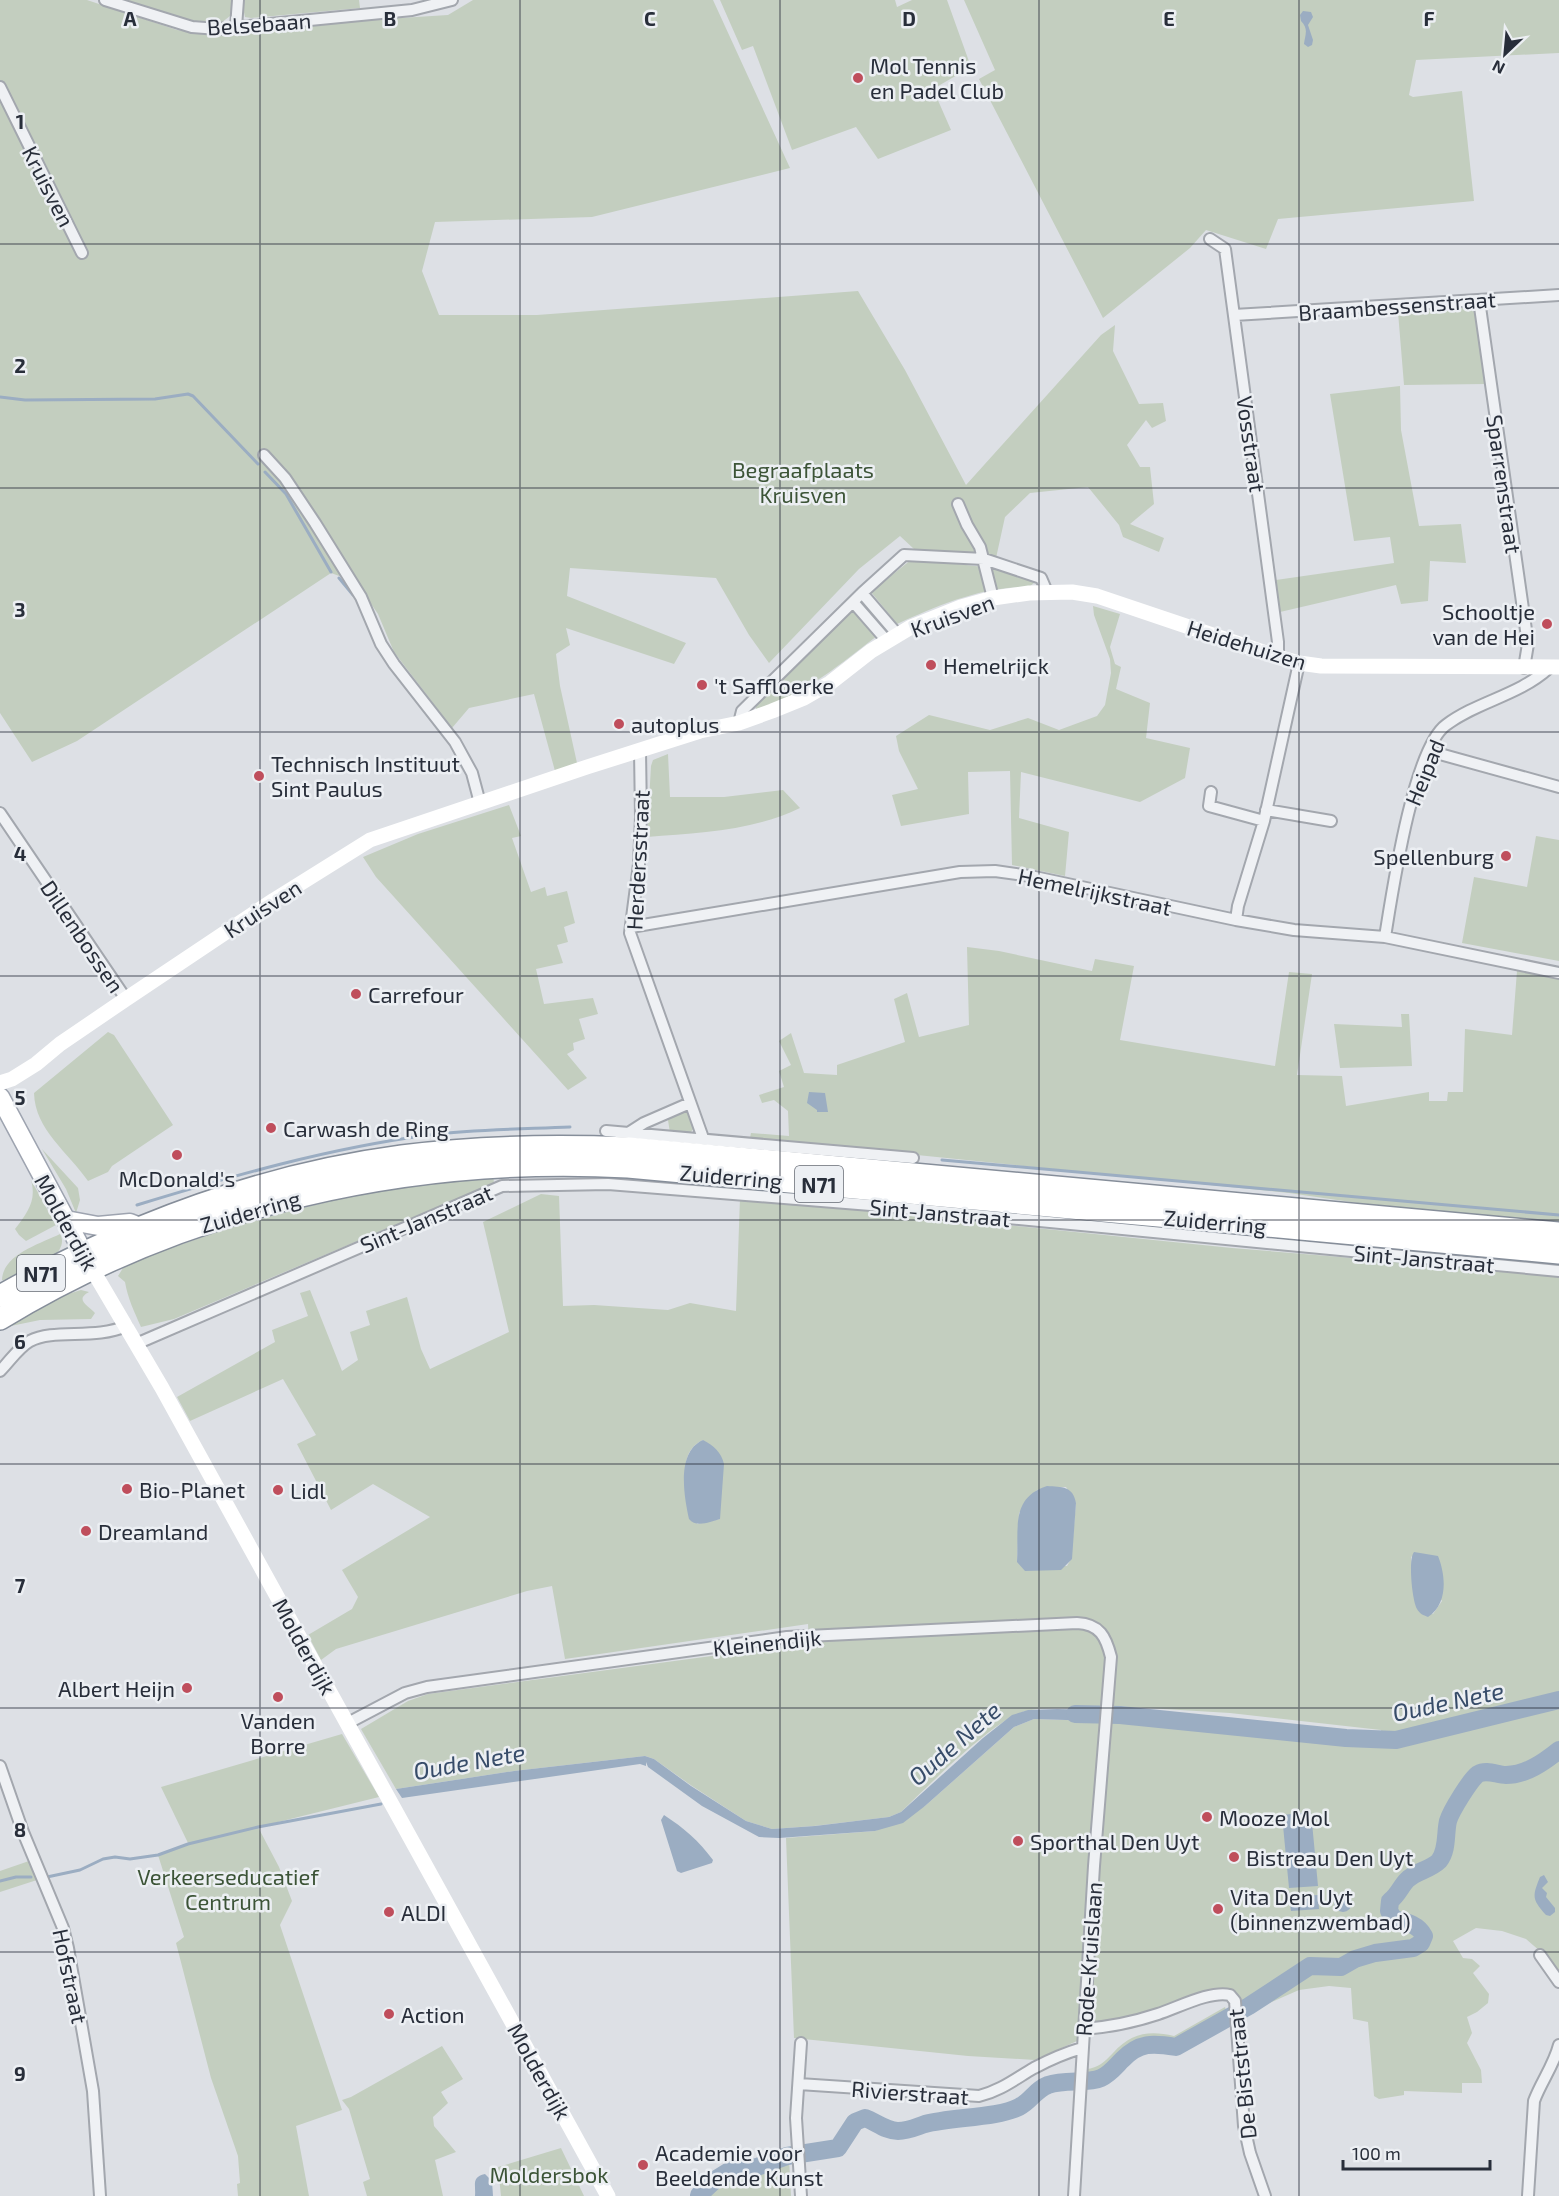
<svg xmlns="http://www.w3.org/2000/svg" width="1559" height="2196" font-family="'Exo 2',sans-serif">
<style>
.green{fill:#c3cebf;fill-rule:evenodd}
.water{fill:#9badc2}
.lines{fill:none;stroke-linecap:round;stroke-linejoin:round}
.stream{stroke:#9badc2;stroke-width:3}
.river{stroke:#9badc2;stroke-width:18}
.street-casing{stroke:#a3a7ae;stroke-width:14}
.primary-casing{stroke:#9ea4b0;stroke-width:21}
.highway-casing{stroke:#868e9a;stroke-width:24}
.street{stroke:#eff1f4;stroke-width:10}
.secondary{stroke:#fff;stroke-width:15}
.primary{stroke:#fff;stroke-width:18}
.highway{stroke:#fff;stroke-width:21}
.grid{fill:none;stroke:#282e3a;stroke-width:1.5;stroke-opacity:0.55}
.poi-dot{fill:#bf4e5c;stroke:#eceff3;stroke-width:2}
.labels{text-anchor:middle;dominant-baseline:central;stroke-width:5;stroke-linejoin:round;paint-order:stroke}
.shield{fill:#eceff3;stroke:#636872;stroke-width:1.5}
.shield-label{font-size:21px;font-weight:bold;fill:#282e3a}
.street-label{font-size:22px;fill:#282e3a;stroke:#eceff3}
.poi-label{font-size:22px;fill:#282e3a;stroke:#eceff3;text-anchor:start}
.park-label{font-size:22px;fill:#3c5437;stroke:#eceff3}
.water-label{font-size:24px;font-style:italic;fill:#374c69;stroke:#eceff3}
.grid-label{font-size:20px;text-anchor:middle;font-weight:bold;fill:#282e3a;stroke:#eceff3;stroke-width:5;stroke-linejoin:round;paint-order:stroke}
</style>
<rect width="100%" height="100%" fill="#dde0e5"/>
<path class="green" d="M0,0H87L177,30L214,35L353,21L448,15L473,0H713L790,168L592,217L435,222L422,271L439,315H537L858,291L905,370L966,485L1101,335L1115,325L1113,351L1139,404L1163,403L1166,421L1152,428L1146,420L1127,445L1140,467H1150L1154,504L1130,524L1164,538L1159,552L1123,537L1119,525L1088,487L1030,493L1005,517L996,558L914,549L900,536L859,569L769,663L749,635L716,578L570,568L567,596L686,643L674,664L566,628L570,645L556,654L560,686L577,763L555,771L534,694L469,708L452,728L394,652L378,614L356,582L331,573L77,741L32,762L0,713Z
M124,0H359L360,8L251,18L245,17L243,8L233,7L230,16L221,23L189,21Z
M720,0H895L897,7L912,0H947L971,67L933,89L951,130L878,159L856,127L792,150L753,46L742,50Z
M964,0H1559V53L1416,60L1409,95L1413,97L1462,91L1474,201L1278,219L1266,249L1206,230L1190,248L1103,318L979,79L995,70Z
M1470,306L1476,315L1486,384L1404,385L1398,312Z
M1400,386L1401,430L1419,526L1461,524L1466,563L1430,561L1428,601L1401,604L1396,585L1280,612L1276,580L1394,563L1390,537L1354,541L1330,394Z
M912,559L993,568L1029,579L1034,583L1029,587C983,586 938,605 897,624L871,592Z
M1093,606L1120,614L1110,647L1115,664L1121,667L1116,689L1150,703L1146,738L1190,748L1185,778L1140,802L1021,772L1019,818L1069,832L1065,876L1012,865L1010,771L968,772L969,814L901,826L892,795L918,789L899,751L896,736L929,715L990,730L1028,718L1059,730L1097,716L1105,705L1111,673L1110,659L1094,615Z
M852,609L877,636C840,664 801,698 756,709L755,703Z
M668,754L670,797H724L783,790L800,808C753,831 699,833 647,837L651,766L653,760Z
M509,805L521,836L512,838L531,892L545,887L547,896L567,891L575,923L564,927L568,942L557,945L563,963L536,969L544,1004L593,998L598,1014L579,1019L585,1039L573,1043L574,1050L567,1054L587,1078L568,1090L376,877L363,857L418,834Z
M1536,836L1559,840V961L1462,943L1474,877L1527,887Z
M967,947L999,951L1092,971L1095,959L1134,966L1120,1040L1275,1066L1289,972L1312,974L1297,1075L1342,1076L1346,1106L1429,1092V1101H1447L1448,1092H1463L1465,1029L1512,1035L1517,971L1559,979V1223L1460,1213L1420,1212L1289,1193L750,1138L751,1133L789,1136L788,1111L774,1100L762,1103L759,1095L784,1087L779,1071L791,1065L779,1041L791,1033L804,1073L837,1075V1065L905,1042L894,999L907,993L919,1037L969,1025Z
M1401,1014H1409L1412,1066L1340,1068L1334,1024L1402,1027Z
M108,1032L114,1035L173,1125L112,1166L108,1172L88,1181C68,1152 35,1130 34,1093Z
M685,1111L691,1113L695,1127L689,1134L670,1133L668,1120L671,1117Z
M42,1149L78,1188L80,1200L76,1213L66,1189Z
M493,1174L494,1183L174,1319L141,1327C134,1311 128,1299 125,1282L118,1276L123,1268L150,1255L247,1222L359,1194Z
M31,1180L56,1225L26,1241L19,1235L15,1229C27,1213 37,1201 31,1180Z
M541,1194L559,1196L563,1306L594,1305L668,1310L690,1303L736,1311L740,1198L1232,1248L1559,1275V1694C1499,1706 1442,1728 1381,1736V1730L1230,1713L1113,1706C1085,1713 1055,1704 1026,1711C995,1718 927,1787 901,1812L889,1817L814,1826L772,1829L746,1821L692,1786L654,1759L645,1756L514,1771L396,1789L361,1729L408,1701L428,1694L787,1646L809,1645L808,1624L565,1659L552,1586L527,1591L336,1649L321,1660L308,1635L352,1609L358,1597L342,1570L430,1517L373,1484L331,1510L297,1444L316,1435L283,1379L190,1421L177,1397L275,1342L272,1330L308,1316L300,1293L310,1290L342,1371L358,1360L350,1332L370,1325L366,1311L407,1297L421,1349L430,1369L509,1332L483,1222ZM703,1440L720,1519L697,1524C691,1499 671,1455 703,1440ZM1047,1487H1066L1076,1503L1071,1559L1067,1566L1017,1562L1019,1513L1037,1490ZM1411,1556L1442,1601L1433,1614L1416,1606Z
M60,1234C65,1242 60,1251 53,1257L51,1255L4,1281L2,1280C3,1254 40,1244 60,1234Z
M81,1290L89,1292C74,1300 89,1306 95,1313L91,1319L40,1320L6,1327L65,1295Z
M1559,1705V1976L1541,1952L1526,1939L1502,1931L1476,1928L1453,1941L1463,1958L1472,1959L1480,1966L1473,1973L1489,1994L1488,2003L1477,2012L1467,2017L1472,2033L1467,2043L1481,2070L1482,2083H1462V2093L1404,2091V2095L1379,2099L1374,2096L1368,2022L1353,2019L1351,1988L1329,1986L1299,1990L1260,2007H1240L1239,1996L1230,1989L1212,1992L1123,2020L1090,2025L1077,2041L1035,2060L968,2056L794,2038L786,1838L875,1831L925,1806L1014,1727L1034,1719L1098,1721L1383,1747L1429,1738L1540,1710L1539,1708Z
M342,1734L379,1797L258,1827L279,1867L292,1901L280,1925L342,2110L296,2126L309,2196H238L237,2184L240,2183L238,2156L211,2078L176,1943L184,1937L158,1855L188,1843L161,1787Z
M29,1861L37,1880L0,1892V1871Z
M1225,2007L1229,2018C1218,2024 1186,2046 1175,2047C1159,2049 1154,2038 1135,2049C1114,2060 1113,2079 1085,2080L1086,2069C1099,2068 1104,2062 1113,2053C1131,2033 1149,2030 1174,2036Z
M442,2046L463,2079L441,2092L448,2103L433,2117L434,2126L456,2152L435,2160L443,2196H367L363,2182L370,2179L349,2109L342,2100L351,2097Z
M561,2148L584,2196H501L498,2167Z
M789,2159L791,2196H703L716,2183L731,2173L755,2169Z"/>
<path class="water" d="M1303,11L1311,12L1313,17L1308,25L1313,40L1312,45L1308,47L1304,44C1305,35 1309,29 1301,21L1300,15Z
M809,1092L825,1093L828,1112H817V1110L807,1103Z
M703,1440C714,1446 721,1452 724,1464L720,1519C710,1522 696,1528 689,1519C684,1496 676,1452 703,1440Z
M1047,1486C1062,1487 1073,1486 1076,1503L1072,1559L1061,1570L1025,1571L1017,1562C1019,1529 1010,1498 1047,1486Z
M1414,1552L1438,1556C1446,1576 1448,1604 1428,1617C1423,1615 1420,1614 1417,1609C1412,1600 1408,1559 1414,1552Z
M1057,1709L1098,1710V1721L1034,1719L1014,1727L925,1806L903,1823L875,1831L779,1838L759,1837L702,1806L648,1767L646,1762V1766L640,1764L402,1798L396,1789L514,1771L645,1756L654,1759L691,1786L746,1821L772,1829L815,1826L864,1820L889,1817L901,1812L983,1738L1012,1715L1028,1710Z
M1311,1812L1318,1886L1289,1888L1282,1815Z
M664,1815C684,1828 699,1841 713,1860L712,1863L681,1873L677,1871L661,1820Z
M1544,1875L1548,1882L1542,1888L1547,1893L1546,1897L1555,1908V1912L1550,1916L1546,1915C1532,1899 1532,1897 1540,1877Z
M1334 1903a9 9 0 1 1 18 0a9 9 0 1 1-18 0Z
M1318,1895L1319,1909L1291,1911L1289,1897Z
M485,2174L492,2181L493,2196H475C476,2185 471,2177 485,2174Z"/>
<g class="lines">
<path class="stream" d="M0,397L25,400L155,399L188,394L193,396L258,464
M265,472L286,494L331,572
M339,578L353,595
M942,1160L1559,1215
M137,1205C232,1176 329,1148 429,1135C475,1129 523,1129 570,1127
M47,1877L80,1870L103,1859L115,1857L130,1859L158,1855L188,1844L258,1827L381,1804
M0,1881L16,1877H31"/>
<path class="river" d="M1075,1714L1120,1715L1346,1738L1396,1740L1559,1700
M699,2195L715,2180L731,2170L757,2167L787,2156L838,2148L855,2122L865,2118C876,2122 886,2131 898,2131C908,2131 916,2127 925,2124C951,2117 998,2118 1019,2107C1031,2101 1035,2090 1048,2085C1065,2079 1088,2084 1101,2078C1110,2074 1116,2066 1122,2060C1139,2042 1153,2043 1176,2047L1249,2006L1310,1966L1341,1967L1355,1959L1375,1953L1413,1948L1421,1943L1424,1936C1418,1924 1406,1922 1394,1919L1389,1911L1390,1901C1398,1895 1401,1886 1407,1880C1416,1871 1430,1870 1439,1861C1448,1850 1445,1833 1448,1821C1451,1811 1470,1780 1478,1774C1487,1769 1497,1775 1506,1775C1526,1775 1544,1762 1559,1750"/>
<defs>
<path id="street" d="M105,0L192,27L218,29L412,10L452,0
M236,27L238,0
M0,87L82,253
M1210,239L1225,249L1278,642V657
M1479,300L1528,644L1524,668
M1234,315L1559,295
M264,455L285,478L315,523L361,597L381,644L394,664L455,742L472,773L480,803
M958,504L967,525L980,547L993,598
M862,593L898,635
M853,602L887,641
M739,723L742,711L862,593L904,555L984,559L1041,578L1047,592
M640,751L641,817L639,864L630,933L703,1138
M1429,751L1559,787
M1211,792L1209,806L1264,821
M1266,810L1331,821
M0,813L126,999
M1236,920L1238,906L1264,821L1299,663
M631,927L960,872L995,871L1030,876L1236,920L1294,930L1385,937L1559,973
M1385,937C1392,894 1413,749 1446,725C1478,701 1518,696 1549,668
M606,1131L913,1158
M630,1132L644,1123L690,1103
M136,1344L502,1186L608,1184L883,1206L1559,1271
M0,1371C10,1361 18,1348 30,1341C54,1328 95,1340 126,1326
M348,1723L405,1693L427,1687L787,1637L1077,1623C1100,1624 1106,1637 1111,1657L1094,1866L1074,2196
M0,1766L23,1832L63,1928L68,1948L93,2091L100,2196
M1540,1955L1559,1982
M1084,2029C1109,2027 1134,2022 1158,2014C1177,2008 1211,1990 1230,1995L1235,2001L1244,2126L1250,2153L1265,2196
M799,2084L979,2096C1000,2091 1015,2079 1034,2068C1049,2060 1065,2053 1082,2048
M801,2196L796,2118L801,2043
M1528,2196L1534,2101C1541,2082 1554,2065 1559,2045"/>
<path id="primary" d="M0,1097L90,1265
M66,1220L98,1226L130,1223L140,1227"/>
<path id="highway" d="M0,1296C124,1226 260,1175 402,1156C477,1146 553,1145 629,1148L1559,1233
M0,1319C187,1205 410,1155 628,1167L1559,1253"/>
</defs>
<use href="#street" class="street-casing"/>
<use href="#primary" class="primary-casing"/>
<use href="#highway" class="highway-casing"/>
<use href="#street" class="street"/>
<path class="secondary" d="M0,1083L12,1079L36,1064L60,1044L126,999L274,900L370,840L587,767L700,731L739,723L772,711L804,698L830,683L871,651L911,627L961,607L993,598L1029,593L1072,592L1097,596L1278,657L1299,663L1321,666L1559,667
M92,1269L162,1388L608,2196"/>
<use href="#primary" class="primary"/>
<use href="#highway" class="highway"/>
</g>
<path class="grid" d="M260,0V2196M520,0V2196M780,0V2196M1039,0V2196M1299,0V2196M0,244H1559M0,488H1559M0,732H1559M0,976H1559M0,1220H1559M0,1464H1559M0,1708H1559M0,1952H1559"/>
<g class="poi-dot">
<circle cx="858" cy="78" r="6"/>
<circle cx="1547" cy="624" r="6"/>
<circle cx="931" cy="665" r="6"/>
<circle cx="702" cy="685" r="6"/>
<circle cx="619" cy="724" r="6"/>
<circle cx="259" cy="776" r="6"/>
<circle cx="1506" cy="856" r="6"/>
<circle cx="356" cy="994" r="6"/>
<circle cx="271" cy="1128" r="6"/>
<circle cx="177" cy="1155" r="6"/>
<circle cx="127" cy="1489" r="6"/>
<circle cx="278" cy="1490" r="6"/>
<circle cx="86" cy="1531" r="6"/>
<circle cx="187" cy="1688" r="6"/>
<circle cx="278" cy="1697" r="6"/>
<circle cx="1207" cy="1817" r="6"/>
<circle cx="1018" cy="1841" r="6"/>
<circle cx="1234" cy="1857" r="6"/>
<circle cx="1218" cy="1909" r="6"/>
<circle cx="389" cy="1912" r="6"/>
<circle cx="389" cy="2014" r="6"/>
<circle cx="643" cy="2165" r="6"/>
</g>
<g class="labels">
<g class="shield">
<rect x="795" y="1166" width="48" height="36" rx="4.5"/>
<rect x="17" y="1255" width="48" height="36" rx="4.5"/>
</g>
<g class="shield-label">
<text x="819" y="1184">N71</text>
<text x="41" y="1273">N71</text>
</g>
<g class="street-label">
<text transform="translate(259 23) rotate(-4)">Belsebaan</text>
<text transform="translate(49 186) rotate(63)">Kruisven</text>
<text transform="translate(1397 305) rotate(-4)">Braambessenstraat</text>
<text transform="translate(1252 444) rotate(82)">Vosstraat</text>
<text transform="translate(1505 484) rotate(82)">Sparrenstraat</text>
<text transform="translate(952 615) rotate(-20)">Kruisven</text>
<text transform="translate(1247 644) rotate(17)">Heidehuizen</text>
<text transform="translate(1424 772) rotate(-68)">Heipad</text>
<text transform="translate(637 860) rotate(-87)">Herdersstraat</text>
<text transform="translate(1095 891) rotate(12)">Hemelrijkstraat</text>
<text transform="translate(262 908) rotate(-33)">Kruisven</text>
<text transform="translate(83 936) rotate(56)">Dillenbossen</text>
<text transform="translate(731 1176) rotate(5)">Zuiderring</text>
<text transform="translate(250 1211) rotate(-16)">Zuiderring</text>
<text transform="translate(940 1212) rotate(5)">Sint-Janstraat</text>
<text transform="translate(426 1218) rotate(-23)">Sint-Janstraat</text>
<text transform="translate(1215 1221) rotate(5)">Zuiderring</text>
<text transform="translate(67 1222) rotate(61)">Molderdijk</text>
<text transform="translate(1424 1258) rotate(5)">Sint-Janstraat</text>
<text transform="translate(767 1642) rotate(-6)">Kleinendijk</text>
<text transform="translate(305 1646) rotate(61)">Molderdijk</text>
<text transform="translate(1088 1959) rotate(-86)">Rode-Kruislaan</text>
<text transform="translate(71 1976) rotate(78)">Hofstraat</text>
<text transform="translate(540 2071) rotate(61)">Molderdijk</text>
<text transform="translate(1241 2074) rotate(-96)">De Biststraat</text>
<text transform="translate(910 2092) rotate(4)">Rivierstraat</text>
</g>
<g class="poi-label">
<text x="870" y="65">Mol Tennis<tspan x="870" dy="25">en Padel Club</tspan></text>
<text x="1535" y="611" text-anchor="end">Schooltje<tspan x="1535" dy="25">van de Hei</tspan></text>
<text x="943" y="665">Hemelrijck</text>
<text x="714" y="685">'t Saffloerke</text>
<text x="631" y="724">autoplus</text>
<text x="271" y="763">Technisch Instituut<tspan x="271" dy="25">Sint Paulus</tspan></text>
<text x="1494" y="856" text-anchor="end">Spellenburg</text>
<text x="368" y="994">Carrefour</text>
<text x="283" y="1128">Carwash de Ring</text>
<text x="177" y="1178" text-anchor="middle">McDonald's</text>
<text x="139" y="1489">Bio-Planet</text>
<text x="290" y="1490">Lidl</text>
<text x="98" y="1531">Dreamland</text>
<text x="175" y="1688" text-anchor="end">Albert Heijn</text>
<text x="278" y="1720" text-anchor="middle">Vanden<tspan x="278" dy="25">Borre</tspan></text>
<text x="1219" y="1817">Mooze Mol</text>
<text x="1030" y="1841">Sporthal Den Uyt</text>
<text x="1246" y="1857">Bistreau Den Uyt</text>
<text x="1230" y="1896">Vita Den Uyt<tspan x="1230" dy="25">(binnenzwembad)</tspan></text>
<text x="401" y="1912">ALDI</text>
<text x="401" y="2014">Action</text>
<text x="655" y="2152">Academie voor<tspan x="655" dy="25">Beeldende Kunst</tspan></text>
</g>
<g class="park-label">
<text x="803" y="469">Begraafplaats<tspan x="803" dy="25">Kruisven</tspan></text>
<text x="228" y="1876">Verkeerseducatief<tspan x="228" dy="25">Centrum</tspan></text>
<text x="549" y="2174">Moldersbok</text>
</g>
<g class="water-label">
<text transform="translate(1448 1701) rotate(-12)">Oude Nete</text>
<text transform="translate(954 1743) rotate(-41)">Oude Nete</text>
<text transform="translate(469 1761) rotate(-10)">Oude Nete</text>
</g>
</g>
<g class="grid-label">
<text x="130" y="26">A</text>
<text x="390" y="26">B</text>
<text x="650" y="26">C</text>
<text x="909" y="26">D</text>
<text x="1169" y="26">E</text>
<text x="1429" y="26">F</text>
<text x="20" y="129">1</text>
<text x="20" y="373">2</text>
<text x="20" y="617">3</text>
<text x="20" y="861">4</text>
<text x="20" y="1105">5</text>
<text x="20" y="1349">6</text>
<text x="20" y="1593">7</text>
<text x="20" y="1837">8</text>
<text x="20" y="2081">9</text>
</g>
<g transform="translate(1505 54) rotate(206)" stroke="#eceff3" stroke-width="4.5" paint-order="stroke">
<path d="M0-4.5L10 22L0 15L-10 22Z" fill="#282e3a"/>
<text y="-9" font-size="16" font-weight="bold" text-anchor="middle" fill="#282e3a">N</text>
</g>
<path d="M1343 2160v9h147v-9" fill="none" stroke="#282e3a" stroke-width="3"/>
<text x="1352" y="2160" font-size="18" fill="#282e3a" stroke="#eceff3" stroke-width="4.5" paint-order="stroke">100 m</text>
</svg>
